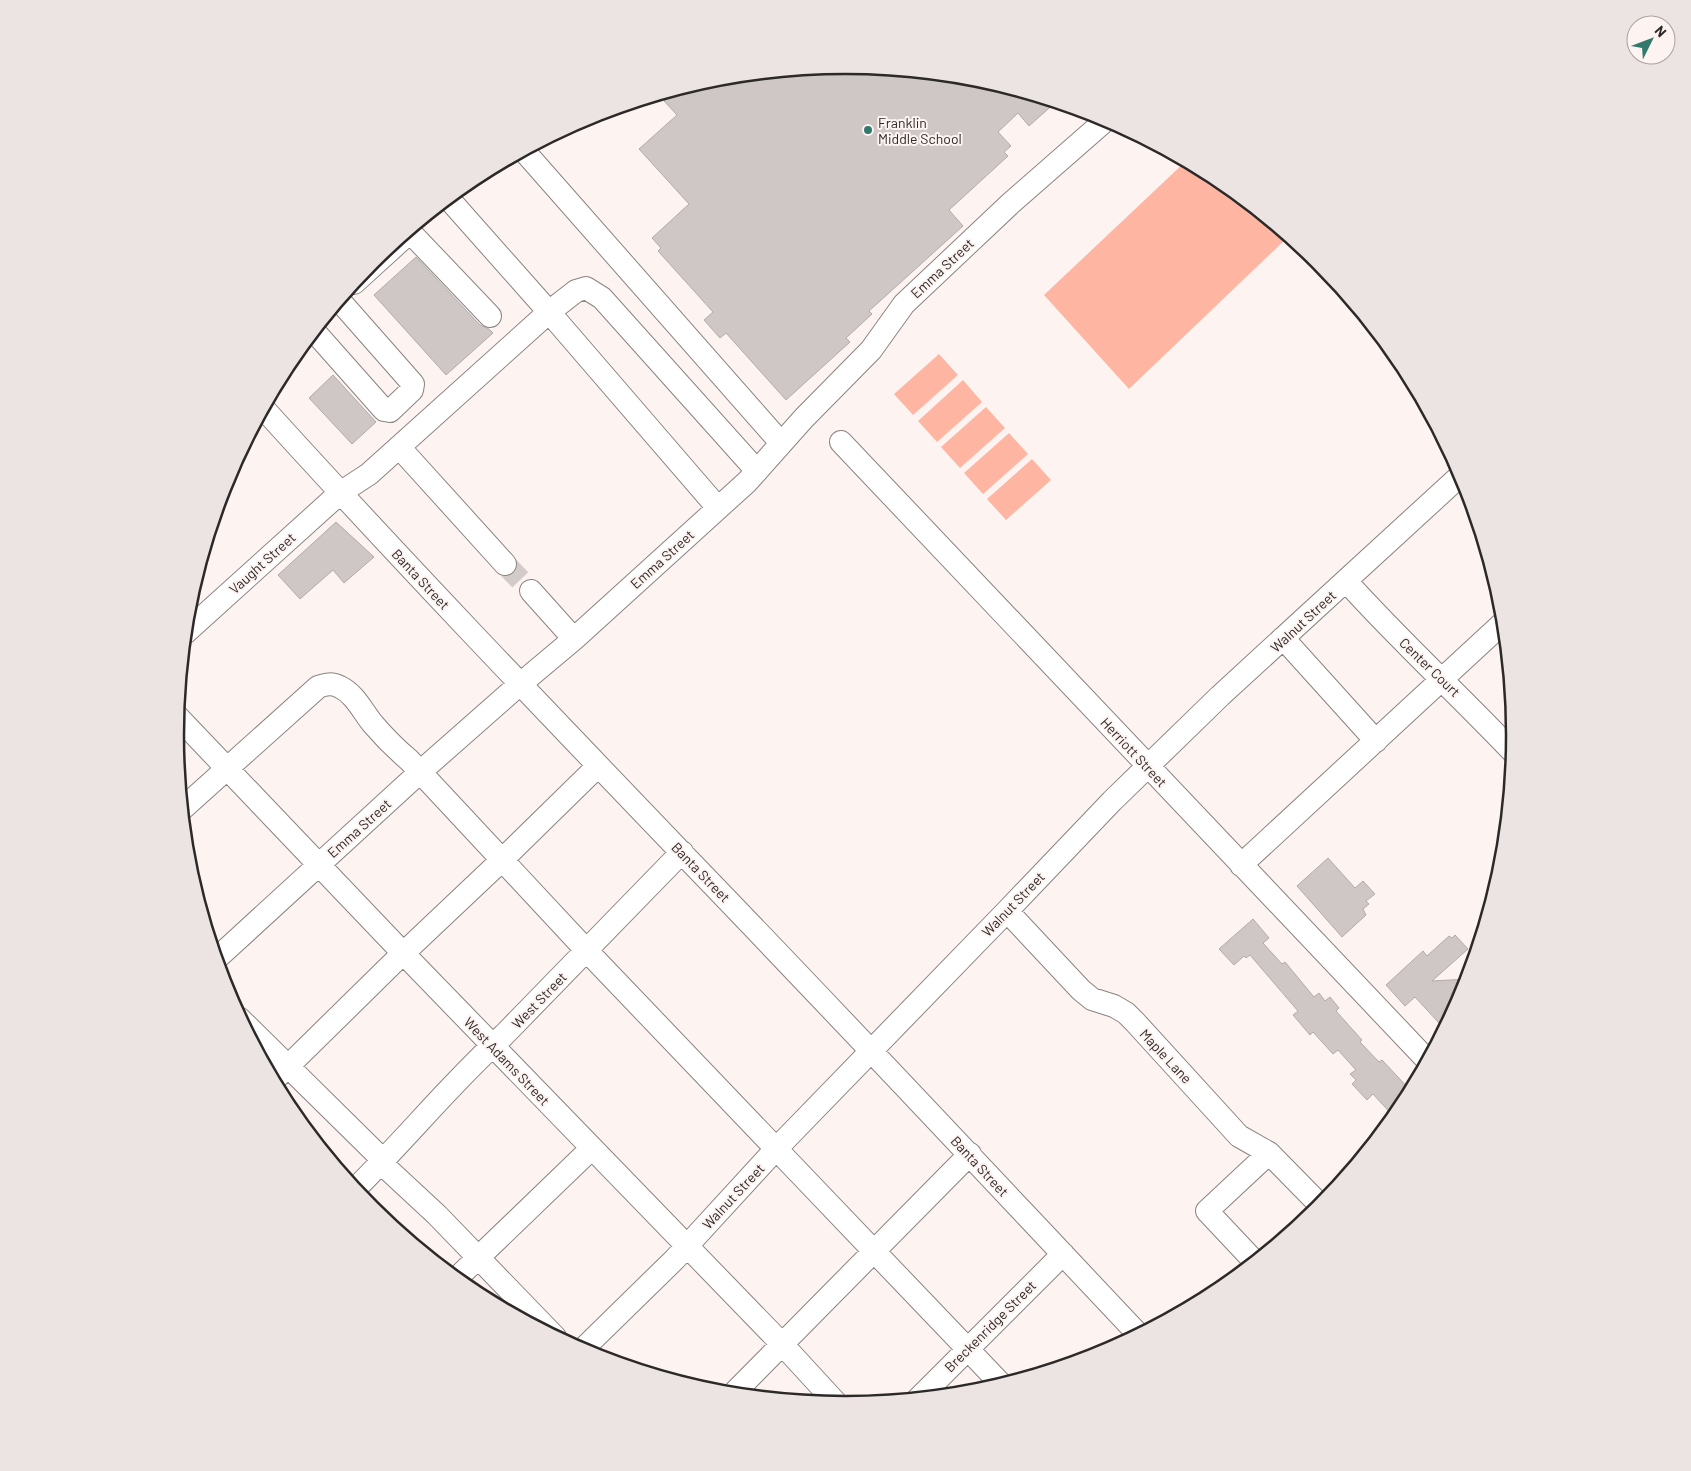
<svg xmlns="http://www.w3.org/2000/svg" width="1691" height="1471" font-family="Barlow,sans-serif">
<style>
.green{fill:#feb6a3}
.building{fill:#cfc7c5;stroke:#b3aba9}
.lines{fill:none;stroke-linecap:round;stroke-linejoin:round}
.minor-tunnel{stroke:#d3cbca;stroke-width:22;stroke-dasharray:22 11;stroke-linecap:butt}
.minor-casing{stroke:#8a8381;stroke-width:24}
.minor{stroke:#fff;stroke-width:22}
.poi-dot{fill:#33786d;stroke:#fdf4f2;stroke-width:2}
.labels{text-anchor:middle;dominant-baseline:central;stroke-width:4;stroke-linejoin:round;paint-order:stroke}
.poi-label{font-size:14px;fill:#2c2928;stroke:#fdf4f2;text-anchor:start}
.street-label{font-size:14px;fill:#2c2928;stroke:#fdf4f2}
.rim{fill:none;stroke:#2c2928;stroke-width:2.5}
</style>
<rect width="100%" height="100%" fill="#fdf4f2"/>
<path class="green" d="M1186,161L1218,178L1289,236L1129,389L1044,295Z
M939,354L958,375L913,415L894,394Z
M963,380L982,402L937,442L918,421Z
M986,407L1005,428L960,468L941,447Z
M1009,433L1028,454L983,494L964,473Z
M1032,459L1051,480L1006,520L987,499Z"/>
<path class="building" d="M846,65L977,78L1056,102L1029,126L1018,113L998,132L1011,146L1004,152L1008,156L949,210L963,226L869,311L872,314L846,338L850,342L786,400L726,333L720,338L704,320L713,312L658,251L661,248L652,238L689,204L639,149L677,115L664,101L676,90L715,78Z
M416,257L480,325L489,329L493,333L446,375L374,295Z
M333,375L376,422L352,444L309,398Z
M336,522L374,557L344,583L333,570L300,599L278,575Z
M1328,858L1355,888L1363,881L1375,894L1366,901L1369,904L1363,909L1366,915L1342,937L1297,886Z
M1253,919L1269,938L1263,943L1282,964L1285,962L1314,997L1319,993L1325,1001L1330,997L1339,1008L1336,1011L1362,1040L1360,1042L1379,1062L1382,1060L1412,1092L1403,1108L1395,1118L1373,1094L1367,1100L1352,1084L1356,1080L1350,1074L1356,1070L1338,1050L1333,1054L1313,1032L1310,1035L1293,1015L1298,1011L1250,955L1246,958L1244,956L1234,965L1219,949Z
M1455,935L1468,949L1432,981L1469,979L1465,992L1447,1027L1441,1021L1439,1023L1415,997L1405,1006L1386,985L1423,951L1427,956L1449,936L1452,938Z"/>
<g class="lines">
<path class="minor-tunnel" d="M505,564L531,591"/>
<defs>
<path id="minor" d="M524,151L781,443
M409,231L490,316
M354,283L410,232
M314,331L384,410L390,411L412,390L413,384L339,300
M264,409C400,559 540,705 681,852C835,1011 987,1174 1139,1335
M841,442L1428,1061
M399,447L505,564
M718,508L549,312L576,291L586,288L602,298L757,471
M1346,581C1400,641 1459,695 1514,753
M531,591L574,639
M185,633L340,493L369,474L549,312L448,198
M1283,638L1376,741
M177,716L403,953L782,1344L838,1405
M182,809L318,687C326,684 332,683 340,687C355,694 363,712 373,724C384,737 396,749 409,760L587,951L1002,1385
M1241,865L1505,621
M1007,911L1081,990L1092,999L1114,1006L1126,1013L1135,1022L1239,1136L1269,1153L1322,1207
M216,959L419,773L512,691L574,639L747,482L804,418L871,350L904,304L1011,203L1107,119
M240,1019L384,1161
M273,1081L392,964L502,860L598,766
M381,1163L437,1215L555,1337
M355,1189C406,1139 451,1083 504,1035L682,852
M1255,1262L1207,1211L1269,1153
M456,1279L592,1148
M581,1351L675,1259L776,1149L1007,911L1112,801L1220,696L1462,474
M732,1395L970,1154
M918,1399L1063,1254"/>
</defs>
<use href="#minor" class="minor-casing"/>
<use href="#minor" class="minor"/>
</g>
<circle class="poi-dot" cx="868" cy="130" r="5"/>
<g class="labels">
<g class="poi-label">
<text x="878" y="122">Franklin<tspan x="878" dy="16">Middle School</tspan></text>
</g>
<g class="street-label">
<text transform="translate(942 268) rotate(-43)">Emma Street</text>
<text transform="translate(662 559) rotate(-42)">Emma Street</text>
<text transform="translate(262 563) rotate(-42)">Vaught Street</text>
<text transform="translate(421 579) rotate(47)">Banta Street</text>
<text transform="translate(1303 621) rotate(-43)">Walnut Street</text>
<text transform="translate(1430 667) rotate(44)">Center Court</text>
<text transform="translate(1134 752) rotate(47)">Herriott Street</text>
<text transform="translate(359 828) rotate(-42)">Emma Street</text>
<text transform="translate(701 872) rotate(46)">Banta Street</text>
<text transform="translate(1013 904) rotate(-46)">Walnut Street</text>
<text transform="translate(539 1000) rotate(-46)">West Street</text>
<text transform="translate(1166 1056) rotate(47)">Maple Lane</text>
<text transform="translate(507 1061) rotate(46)">West Adams Street</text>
<text transform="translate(980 1166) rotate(47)">Banta Street</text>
<text transform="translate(733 1196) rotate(-47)">Walnut Street</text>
<text transform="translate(990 1326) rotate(-45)">Breckenridge Street</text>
</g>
</g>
<path d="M0 0H1691V1471H0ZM184 735a661 661 0 1 1 1322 0a661 661 0 1 1-1322 0Z" fill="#ece4e2" fill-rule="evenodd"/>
<path class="rim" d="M184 735a661 661 0 1 1 1322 0a661 661 0 1 1-1322 0Z"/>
<g transform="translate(1651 40) rotate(48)"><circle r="24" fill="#fdf4f2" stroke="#a9a3a1"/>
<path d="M0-4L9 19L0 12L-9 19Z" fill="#33786d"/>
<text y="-8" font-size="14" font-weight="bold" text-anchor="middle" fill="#2c2928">N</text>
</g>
</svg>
